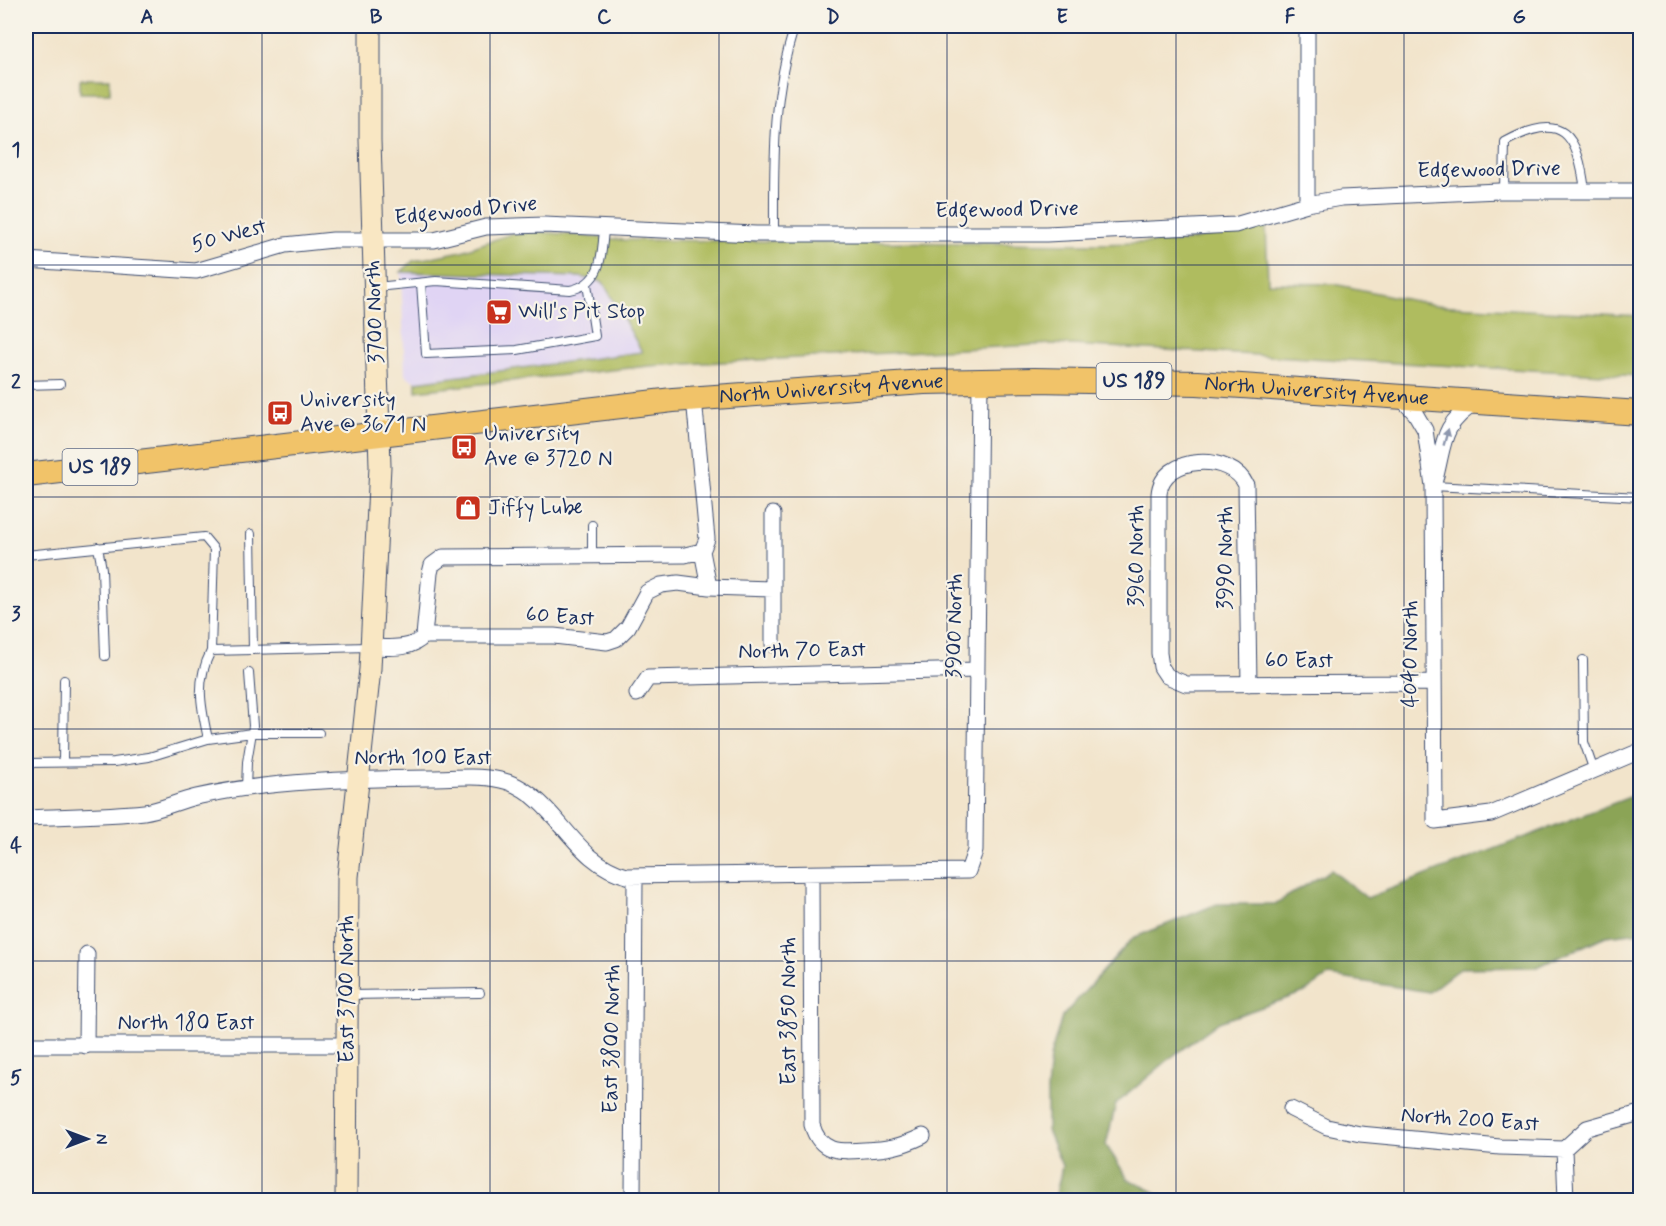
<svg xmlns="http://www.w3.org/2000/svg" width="1666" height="1226" font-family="Mynerve,sans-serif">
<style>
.built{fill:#e0d4f4}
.green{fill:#afbc5f;stroke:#65765e;stroke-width:1.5}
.forest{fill:#8ba456;stroke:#536a5a;stroke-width:1.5}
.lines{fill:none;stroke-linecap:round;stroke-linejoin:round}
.service-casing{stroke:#3b4a6e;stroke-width:10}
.minor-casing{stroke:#3b4a6e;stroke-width:17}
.secondary-casing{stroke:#3b4a6e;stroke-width:23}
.trunk-casing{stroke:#3b4a6e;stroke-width:26}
.service{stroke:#fff;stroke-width:8}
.minor{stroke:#fff;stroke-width:15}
.secondary{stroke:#f9e7c3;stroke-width:21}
.trunk{stroke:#f1c369;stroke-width:24}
.oneway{fill:#8d97ae}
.grid{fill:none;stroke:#1b2f5e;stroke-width:1.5;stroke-opacity:0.55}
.labels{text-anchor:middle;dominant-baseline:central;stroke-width:4.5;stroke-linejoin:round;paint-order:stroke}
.shield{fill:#f7f3e8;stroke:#5d6a87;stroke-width:1.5}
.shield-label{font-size:21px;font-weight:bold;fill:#1b2f5e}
.street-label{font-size:22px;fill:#1b2f5e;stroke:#f7f3e8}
.poi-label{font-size:22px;fill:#1b2f5e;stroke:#f7f3e8;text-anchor:start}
.neatline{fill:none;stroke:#1b2f5e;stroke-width:2}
.grid-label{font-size:20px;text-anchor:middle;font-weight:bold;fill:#1b2f5e}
</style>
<rect width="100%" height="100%" fill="#f7f3e8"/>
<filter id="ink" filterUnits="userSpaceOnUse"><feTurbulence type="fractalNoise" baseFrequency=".0167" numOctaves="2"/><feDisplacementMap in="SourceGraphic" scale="12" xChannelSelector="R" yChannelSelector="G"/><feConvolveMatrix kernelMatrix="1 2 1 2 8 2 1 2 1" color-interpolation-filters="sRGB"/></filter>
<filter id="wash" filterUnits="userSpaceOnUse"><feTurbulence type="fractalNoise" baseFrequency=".008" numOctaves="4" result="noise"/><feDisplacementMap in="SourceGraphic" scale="24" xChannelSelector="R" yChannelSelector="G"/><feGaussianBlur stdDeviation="1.35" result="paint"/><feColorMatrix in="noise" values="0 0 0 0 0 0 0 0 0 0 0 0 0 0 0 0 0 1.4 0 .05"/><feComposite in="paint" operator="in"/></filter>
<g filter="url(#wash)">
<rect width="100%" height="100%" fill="#f2e4cb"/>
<path class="built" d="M401,272L580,277L603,282L642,353L601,362L416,382L405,375Z"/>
<path class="green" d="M80,79H110V93H80Z
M1266,223L1268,283L1334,284L1434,305L1640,316V376L1053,344L649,366L416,391V382L642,352L603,282L580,277L401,272L413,261L462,251L522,230L624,240L1095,244L1183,242Z"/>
<path class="forest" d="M1640,793V932L1606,936L1537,967L1460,968L1429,992L1328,976L1305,992L1219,1022L1173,1056L1116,1104L1106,1145L1128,1179L1171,1200H1055L1062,1166L1047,1130V1090L1050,1057L1062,1017L1133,938L1217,904H1275L1331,870L1367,898Z"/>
</g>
<g filter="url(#ink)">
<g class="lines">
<defs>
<path id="service" d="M1504,191L1505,142C1563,110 1578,134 1585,191
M774,234C774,164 772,93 795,26
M421,283L426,354L517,350L595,336L587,284
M376,287L436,281L570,290C602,284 602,255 604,228
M26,385L60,384
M1433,486L1640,497
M592,525V555
M251,534L253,650
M98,547L102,569L105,656
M26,555L204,537L214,549L211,651L369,647
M1583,660L1584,742L1594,771
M208,739L252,733H319
M63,762L64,680
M26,763L114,762L149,757L208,739C201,706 195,682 211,651
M246,789L247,762L253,726L249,673
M349,995L480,993"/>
<path id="minor" d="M1307,26V204
M26,260L196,271L285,245L333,240H434L486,227L544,225L756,234H1046L1235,225L1307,204L1341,198L1499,191H1640
M1398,395L1415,413L1425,430L1433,486L1435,821L1491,814L1640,751
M694,398L707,539L702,551L709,587
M1434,483C1445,445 1439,425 1477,402
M773,514V645
M424,636H554L607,642L616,639L628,627L647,592L661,585L678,583L709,587L773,589
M371,647C389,647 410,651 424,636L430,573L432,565L443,557L685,555L702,551
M1249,684L1246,485C1232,453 1162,454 1159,494V653L1161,667L1167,676L1186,684L1433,683
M637,694L648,678L977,670
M26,818C65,816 104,816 144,812C161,810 178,801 196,797C272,780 354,779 431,778C456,778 484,774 508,782C558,800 573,863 627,876L968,871L975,851L980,381
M811,874L812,1125C820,1153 839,1152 864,1150C888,1149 900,1147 923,1136
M26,1045H347
M86,1046L87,954
M1291,1109L1327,1127L1360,1134L1500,1147L1564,1149L1587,1128L1640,1113
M1564,1149L1566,1200
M633,1200L635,877"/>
<path id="secondary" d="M346,1200L348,877L370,669L380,466L370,140V26"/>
<g id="trunk">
<path id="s1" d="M26,475L673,400L924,382L1034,380L1197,383L1640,413"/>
</g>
</defs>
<use href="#service" class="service-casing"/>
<use href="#minor" class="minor-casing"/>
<use href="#secondary" class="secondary-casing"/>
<use href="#trunk" class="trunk-casing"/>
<use href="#service" class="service"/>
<use href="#minor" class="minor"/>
<use href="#secondary" class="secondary"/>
<use href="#trunk" class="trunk"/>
</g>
<defs><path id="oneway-solid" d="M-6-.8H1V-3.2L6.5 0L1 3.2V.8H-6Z" transform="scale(1.5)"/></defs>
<use class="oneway" href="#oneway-solid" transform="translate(1446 437) rotate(-74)"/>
</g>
<path class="grid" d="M262,26V1200M490,26V1200M719,26V1200M947,26V1200M1176,26V1200M1404,26V1200M26,265H1640M26,497H1640M26,729H1640M26,961H1640"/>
<defs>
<symbol id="supermarket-square" viewBox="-11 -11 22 22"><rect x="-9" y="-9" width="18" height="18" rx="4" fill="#c8321e" stroke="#f7f3e8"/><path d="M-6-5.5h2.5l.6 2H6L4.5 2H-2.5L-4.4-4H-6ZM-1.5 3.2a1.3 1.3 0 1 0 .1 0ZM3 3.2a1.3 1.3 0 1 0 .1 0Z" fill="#fff"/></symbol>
<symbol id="bus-square" viewBox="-11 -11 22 22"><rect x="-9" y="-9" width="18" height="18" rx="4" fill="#c8321e" stroke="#f7f3e8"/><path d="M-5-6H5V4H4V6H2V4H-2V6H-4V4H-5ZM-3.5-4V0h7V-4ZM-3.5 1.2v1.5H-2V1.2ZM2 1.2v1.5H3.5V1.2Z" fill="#fff"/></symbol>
<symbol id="shop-square" viewBox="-11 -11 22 22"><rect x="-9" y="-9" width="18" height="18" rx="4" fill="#c8321e" stroke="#f7f3e8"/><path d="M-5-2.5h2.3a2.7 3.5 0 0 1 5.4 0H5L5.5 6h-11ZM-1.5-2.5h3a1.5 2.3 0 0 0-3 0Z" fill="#fff"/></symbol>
</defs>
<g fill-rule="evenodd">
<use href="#supermarket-square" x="484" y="297" width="30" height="30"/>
<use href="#bus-square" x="265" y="398" width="30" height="30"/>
<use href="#bus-square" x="449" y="432" width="30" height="30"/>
<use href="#shop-square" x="453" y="493" width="30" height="30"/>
</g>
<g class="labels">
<g class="shield">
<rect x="1096.5" y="363" width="75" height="36" rx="4.5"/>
<rect x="62.5" y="449" width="75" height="36" rx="4.5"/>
</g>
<g class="shield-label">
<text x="1134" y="381">US 189</text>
<text x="100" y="467">US 189</text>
</g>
<g class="street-label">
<text transform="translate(1489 170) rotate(-1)">Edgewood Drive</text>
<text transform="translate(1007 210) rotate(-1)">Edgewood Drive</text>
<text transform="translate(466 211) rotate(-6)">Edgewood Drive</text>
<text transform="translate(229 236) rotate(-15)">50 West</text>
<text transform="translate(375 312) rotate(-92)">3700 North</text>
<text stroke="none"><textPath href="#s1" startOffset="810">North University Avenue</textPath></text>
<text stroke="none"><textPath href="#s1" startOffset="1296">North University Avenue</textPath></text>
<text transform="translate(1137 556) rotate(-90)">3960 North</text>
<text transform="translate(1226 558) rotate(-90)">3990 North</text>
<text transform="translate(560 617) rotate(4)">60 East</text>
<text transform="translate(955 626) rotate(-89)">3900 North</text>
<text transform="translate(802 651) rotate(-1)">North 70 East</text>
<text transform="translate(1411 654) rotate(-90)">4040 North</text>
<text x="1299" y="661">60 East</text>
<text x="423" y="758">North 100 East</text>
<text transform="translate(347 989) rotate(-90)">East 3700 North</text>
<text transform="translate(789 1011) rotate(-90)">East 3850 North</text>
<text x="186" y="1023">North 180 East</text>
<text transform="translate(612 1039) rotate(-89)">East 3800 North</text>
<text transform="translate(1470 1120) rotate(4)">North 200 East</text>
</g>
<g class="poi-label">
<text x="518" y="312">Will's Pit Stop</text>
<text x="300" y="400">University<tspan x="300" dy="25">Ave @ 3671 N</tspan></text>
<text x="484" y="434">University<tspan x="484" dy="25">Ave @ 3720 N</tspan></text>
<text x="488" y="508">Jiffy Lube</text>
</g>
</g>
<rect width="1666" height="1226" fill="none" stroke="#f7f3e8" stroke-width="66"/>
<g transform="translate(87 1139) rotate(90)" stroke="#f7f3e8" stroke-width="4.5" paint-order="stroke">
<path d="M0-4.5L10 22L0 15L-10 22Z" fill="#1b2f5e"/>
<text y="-9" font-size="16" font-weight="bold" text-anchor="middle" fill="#1b2f5e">N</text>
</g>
<rect x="33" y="33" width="1600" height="1160" class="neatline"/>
<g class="grid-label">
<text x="147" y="23">A</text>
<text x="376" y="23">B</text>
<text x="604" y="23">C</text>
<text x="833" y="23">D</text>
<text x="1062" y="23">E</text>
<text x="1290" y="23">F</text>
<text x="1519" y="23">G</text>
<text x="16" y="156">1</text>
<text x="16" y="388">2</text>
<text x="16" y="620">3</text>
<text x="16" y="852">4</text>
<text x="16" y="1084">5</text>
</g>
</svg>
